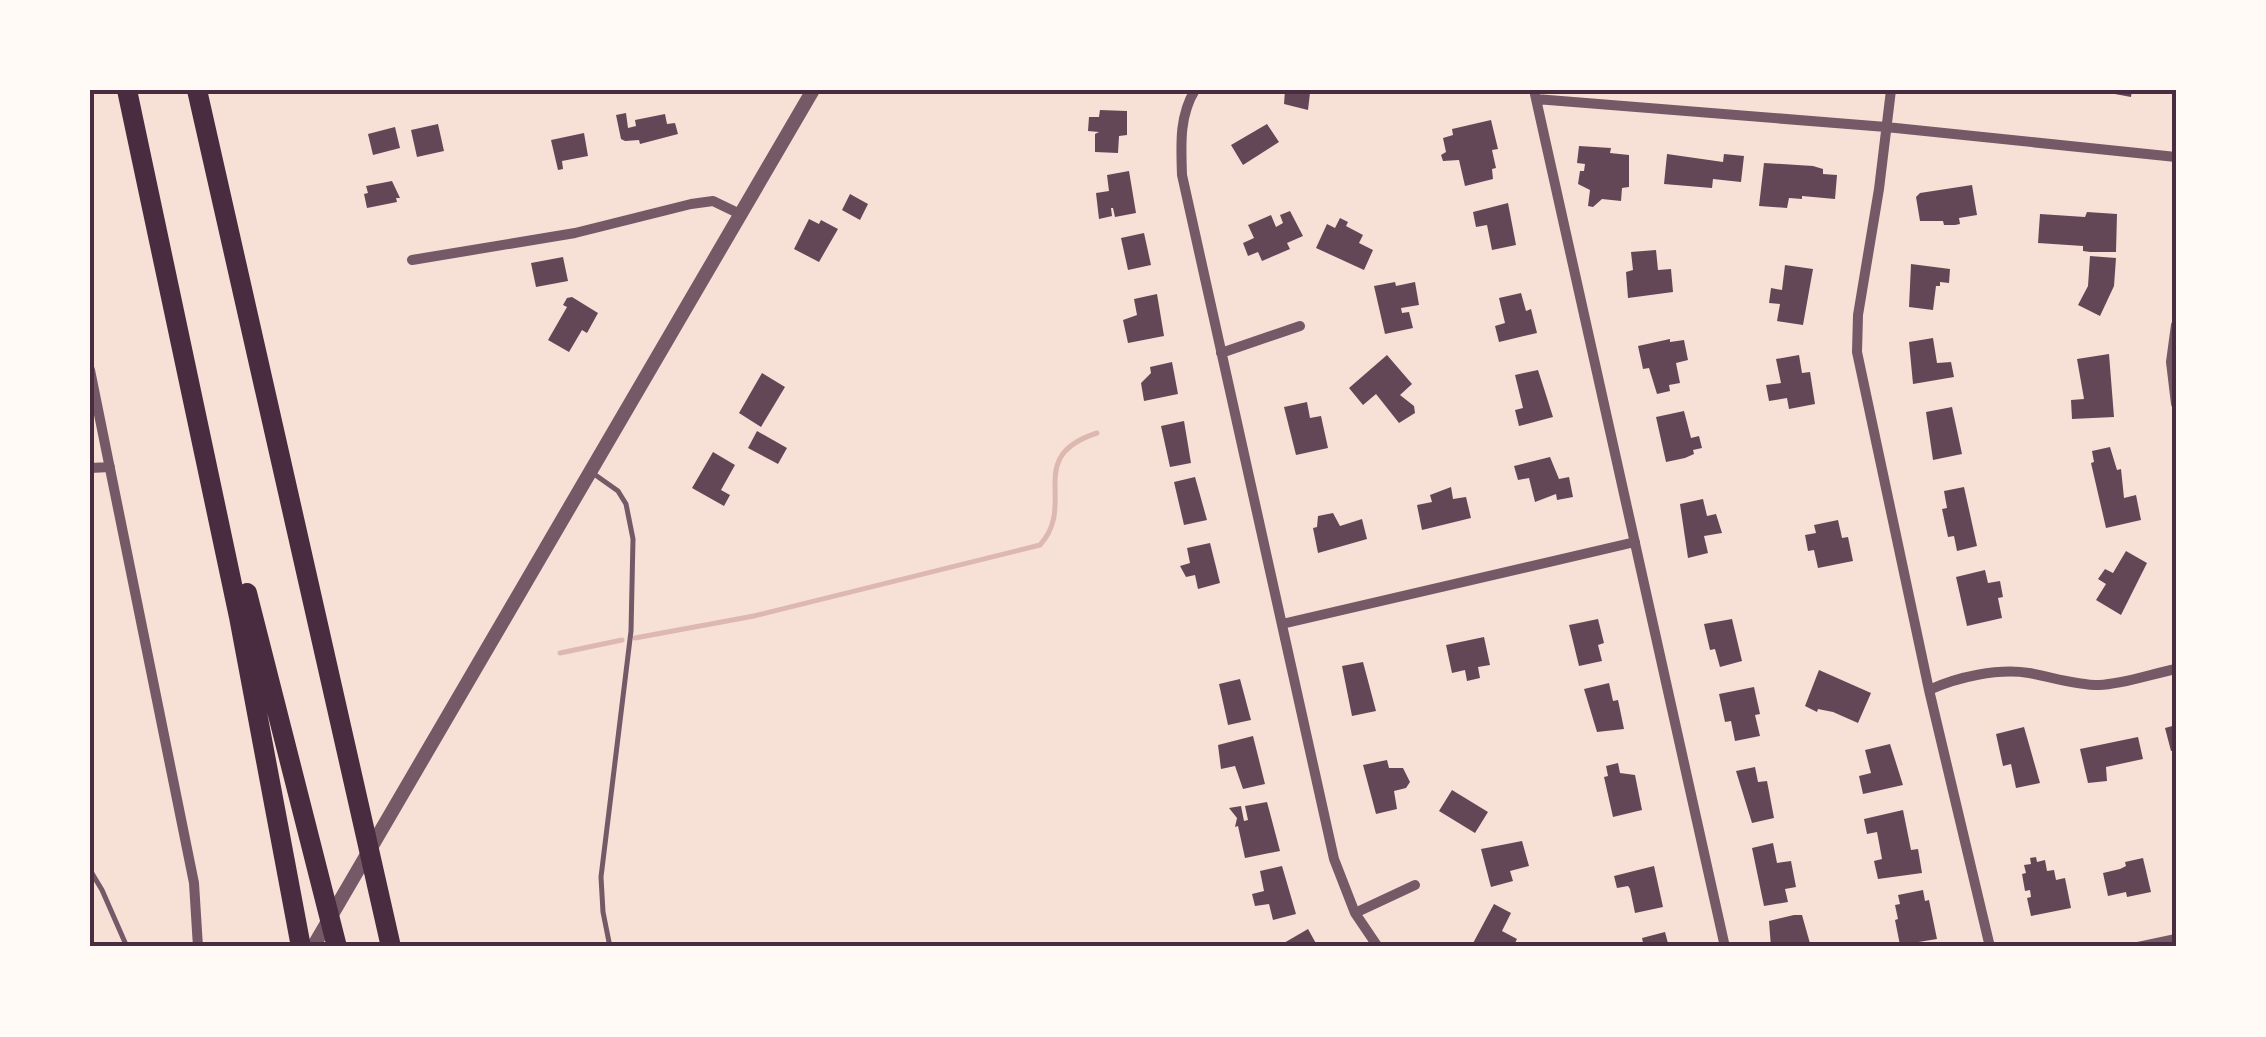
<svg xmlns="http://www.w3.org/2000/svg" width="2266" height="1037" font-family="'Source Sans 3',sans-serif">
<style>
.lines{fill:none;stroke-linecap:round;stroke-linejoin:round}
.stream{stroke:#dcb8b0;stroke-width:5}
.building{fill:#644757}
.service{stroke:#755966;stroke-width:5}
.minor{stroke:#755966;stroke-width:10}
.tertiary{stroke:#755966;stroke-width:14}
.motorway{stroke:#4a2c40;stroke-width:20}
.neatline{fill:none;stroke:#4a2c40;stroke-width:4}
</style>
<rect width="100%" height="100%" fill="#f7e1d7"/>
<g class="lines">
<path class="stream" d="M635,638L754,616L1040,545C1078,503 1023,457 1097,433
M560,653L622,640"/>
</g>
<path class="building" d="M1285,90H1319V94L1310,93L1308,110L1284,104Z
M2093,90H2132L2131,97Z
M1100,110L1127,111V135L1119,136L1118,153L1095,152V134L1099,132L1088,131L1089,117H1099Z
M626,113L628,128L636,126L635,120L665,114L667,124L675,123L678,134L640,144L639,140L625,141L621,139L616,115Z
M1491,120L1498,149L1492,150L1496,168L1492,169L1493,179L1465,186L1459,160L1443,161L1441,155L1446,152L1443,138L1453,135L1452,129Z
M438,124L444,151L417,157L411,130Z
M1267,124L1279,142L1243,165L1231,145Z
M395,127L400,148L373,155L368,134Z
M584,133L588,156L562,161L563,169L558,170L551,140Z
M1579,146L1611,148L1610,153L1629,155V187L1622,188L1621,201L1602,199L1593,207L1588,206L1590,190L1578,184L1580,171H1584L1585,164L1577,163Z
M1667,154L1723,162L1724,154L1744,156L1741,182L1713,179L1712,188L1664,184Z
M1764,163L1813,166L1823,169V174L1837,175L1835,199L1802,196V199L1789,198L1787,208L1759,206Z
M1129,171L1136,213L1115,217L1113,208H1111L1112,216L1099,219L1096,193L1109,191L1107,175Z
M392,181L400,198H396L397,202L367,208L364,194L368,193L366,186Z
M1972,185L1977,215L1959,218L1960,224L1955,225H1944L1943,221H1920L1916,197L1920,193Z
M850,194L868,204L860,220L842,210Z
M1508,203L1516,245L1492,250L1487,225L1476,227L1473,212Z
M1290,211L1303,236L1287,243L1290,249L1262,261L1258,252L1248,256L1243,243L1254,238L1248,225L1271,215L1276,227L1283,223L1280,215Z
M2087,212L2117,214L2116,252H2090L2083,251V246L2038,243L2040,214L2085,217Z
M1340,218L1348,222L1346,226L1363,235L1359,243L1373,250L1364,270L1316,248L1327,224L1335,228Z
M809,219L819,224L821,220L838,229L819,262L794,249Z
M1144,233L1151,265L1128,270L1121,238Z
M1656,250L1658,270L1671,269L1673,292L1628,298L1626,272L1633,270L1631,252Z
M2090,256L2116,258L2114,286L2100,316L2078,305L2088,286Z
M563,257L568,281L536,287L531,263Z
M1911,264L1950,269L1949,283L1940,282V286H1936L1933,310L1909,307Z
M1785,265L1813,269L1803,325L1777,321L1780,304L1769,303L1771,288L1782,290Z
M1395,282L1396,286L1415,282L1419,305L1401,308L1402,313L1409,312L1413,328L1385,334L1374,286Z
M1521,293L1526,311L1531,309L1537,333L1499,342L1495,326L1505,323L1499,298Z
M1157,294L1164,336L1128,343L1123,320L1137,315L1134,299Z
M572,297L598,313L587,333L582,330L569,352L548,340L567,307L563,305L567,298Z
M1933,338L1937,363L1951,362L1954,377L1913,384L1909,342Z
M1670,339V342L1684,340L1688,360L1676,363L1680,383L1669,385L1670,391L1657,394L1649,368L1643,369L1638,346Z
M2109,354L2114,417L2072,419L2071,400L2084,399L2077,359Z
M1387,355L1412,384L1400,395L1414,406L1415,413L1399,423L1376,394L1363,405L1349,388Z
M1799,355L1802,373L1810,372L1815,404L1789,409L1787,398L1769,401L1766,385L1781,383L1776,359Z
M1172,362L1178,394L1144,401L1141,383L1151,373L1150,367Z
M1538,370L1553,417L1519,426L1515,410L1523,408L1515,375Z
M762,373L785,387L761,427L739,413Z
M1307,402L1310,418L1321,416L1328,448L1296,455L1284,407Z
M1952,407L1962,454L1933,460L1926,412Z
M1684,411L1691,438L1699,436L1702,448L1693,450L1694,454L1685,458L1666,462L1656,417Z
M1184,421L1191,463L1170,467L1161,426Z
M757,431L787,448L778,464L748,448Z
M2110,447L2117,470L2121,469L2124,498L2136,495L2141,520L2106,528L2091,463L2094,462L2092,451Z
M713,452L735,465L721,490L730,495L724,506L692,488Z
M1550,457L1559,479L1569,477L1573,497L1557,500L1556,494L1535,502L1529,478L1518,480L1514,466Z
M1195,477L1207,520L1184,525L1174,482Z
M1451,487L1453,499L1466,497L1471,518L1422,530L1417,505L1432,502L1430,495Z
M1964,487L1977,546L1957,551L1954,536L1948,537L1942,509L1947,508L1944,491Z
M1703,499L1707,516L1716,514L1722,533L1704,536L1708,553L1688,558L1680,504Z
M1333,513L1340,526L1362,519L1367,539L1318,553L1313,528L1317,527L1318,516Z
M1838,520L1842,538L1848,537L1853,561L1818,568L1814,550L1808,551L1805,535L1816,533L1814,525Z
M1210,543L1220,583L1198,589L1195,575L1186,577L1180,566L1190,563L1187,548Z
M2126,551L2147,563L2121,615L2096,600L2106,584L2098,579L2105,569L2113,573Z
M1985,570L1988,583L2000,581L2003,597L1998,598L2002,618L1967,626L1956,577Z
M1598,619L1604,643L1598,645L1602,661L1579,666L1569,625Z
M1732,619L1742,661L1720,667L1715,649L1710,650L1704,624Z
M1484,637L1490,665L1478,667L1480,678L1467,681L1465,670L1452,673L1446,645Z
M1363,662L1376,711L1352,716L1342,666Z
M1819,670L1871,693L1858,723L1833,712L1818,709L1817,712L1805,706Z
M1240,679L1251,720L1228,725L1219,684Z
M1609,683L1613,701L1618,700L1624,729L1597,732L1584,689Z
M1754,687L1760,714L1755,715L1760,736L1735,741L1731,721L1725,722L1719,694Z
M2176,725V750L2171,751L2165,728Z
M2024,727L2040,783L2016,788L2011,764L2003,766L1996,734Z
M1253,736L1265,784L1243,789L1235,766L1221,769L1218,745Z
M2138,737L2143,759L2106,767L2107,781L2088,783L2080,749Z
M1890,744L1903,785L1863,794L1859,776L1871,773L1865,750Z
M1387,760L1389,768H1403L1410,782L1406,788L1394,791L1397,809L1376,814L1363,765Z
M1618,763L1620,773L1635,775L1642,810L1613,817L1604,777L1608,776L1606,766Z
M1755,767L1758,782L1767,781L1774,818L1752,823L1736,771Z
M1452,790L1488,812L1475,833L1439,811Z
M1267,802L1280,851L1245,858L1238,826L1235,827L1237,818L1229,808L1241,806L1244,821L1248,820L1245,806Z
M1903,810L1911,850L1918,849L1922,873L1878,879L1874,861L1882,859L1877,832L1867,834L1864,819Z
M1522,841L1529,866L1510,871L1513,881L1491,887L1481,849Z
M1773,843L1777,863L1791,861L1796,887L1785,889L1788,902L1764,906L1752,848Z
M2036,857L2037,862L2045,860L2047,871L2054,870L2056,880L2065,878L2071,908L2031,916L2027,898L2031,897L2030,890L2025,891L2022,874L2026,873L2024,865L2031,864L2030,858Z
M2143,858L2151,892L2127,897L2126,892L2108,896L2103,873L2120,869L2126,866L2125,862Z
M1282,866L1296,914L1273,920L1269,904L1255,906L1252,894L1264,891L1260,871Z
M1654,866L1663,907L1635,913L1630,889L1628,886L1617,888L1614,876Z
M1923,890L1925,901L1929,900L1937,939L1900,945L1895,920L1898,919L1895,905L1900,904L1898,895Z
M1494,904L1511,913L1502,931L1517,939L1513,947H1471Z
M1794,915H1802L1811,947H1771L1769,921Z
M1308,929L1318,947H1277Z
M1665,932L1669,947H1644L1642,938Z"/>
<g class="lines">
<path class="service" d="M594,474L618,491L626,504L633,539L631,631L601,877L603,912L610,947
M90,870L102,890L127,947"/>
<path class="minor" d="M1195,90C1179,116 1181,145 1182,175L1334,859L1355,913L1378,947
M1534,90L1725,947
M1891,90L1879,189L1858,315L1857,352L1929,690L1990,947
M1536,99L1886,127L2176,157
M412,260L575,233L691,204L713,201L740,214
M2176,325L2171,362L2176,404
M1221,353L1300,326
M90,370L194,883L198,947
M90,468L110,467
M1282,624L1635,542
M1929,690C1957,677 1998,668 2029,673C2052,677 2075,685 2099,685C2124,684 2151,674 2176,669
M1355,913L1415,885
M2138,947L2176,939"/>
<path class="tertiary" d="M313,947L813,90"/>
<path class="motorway" d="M127,90L239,617L301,947
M197,90L391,947
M247,593L337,947"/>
</g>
<rect width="2266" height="1037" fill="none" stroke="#fffaf5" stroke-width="185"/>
<rect x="92" y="92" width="2082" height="852" class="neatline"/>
</svg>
